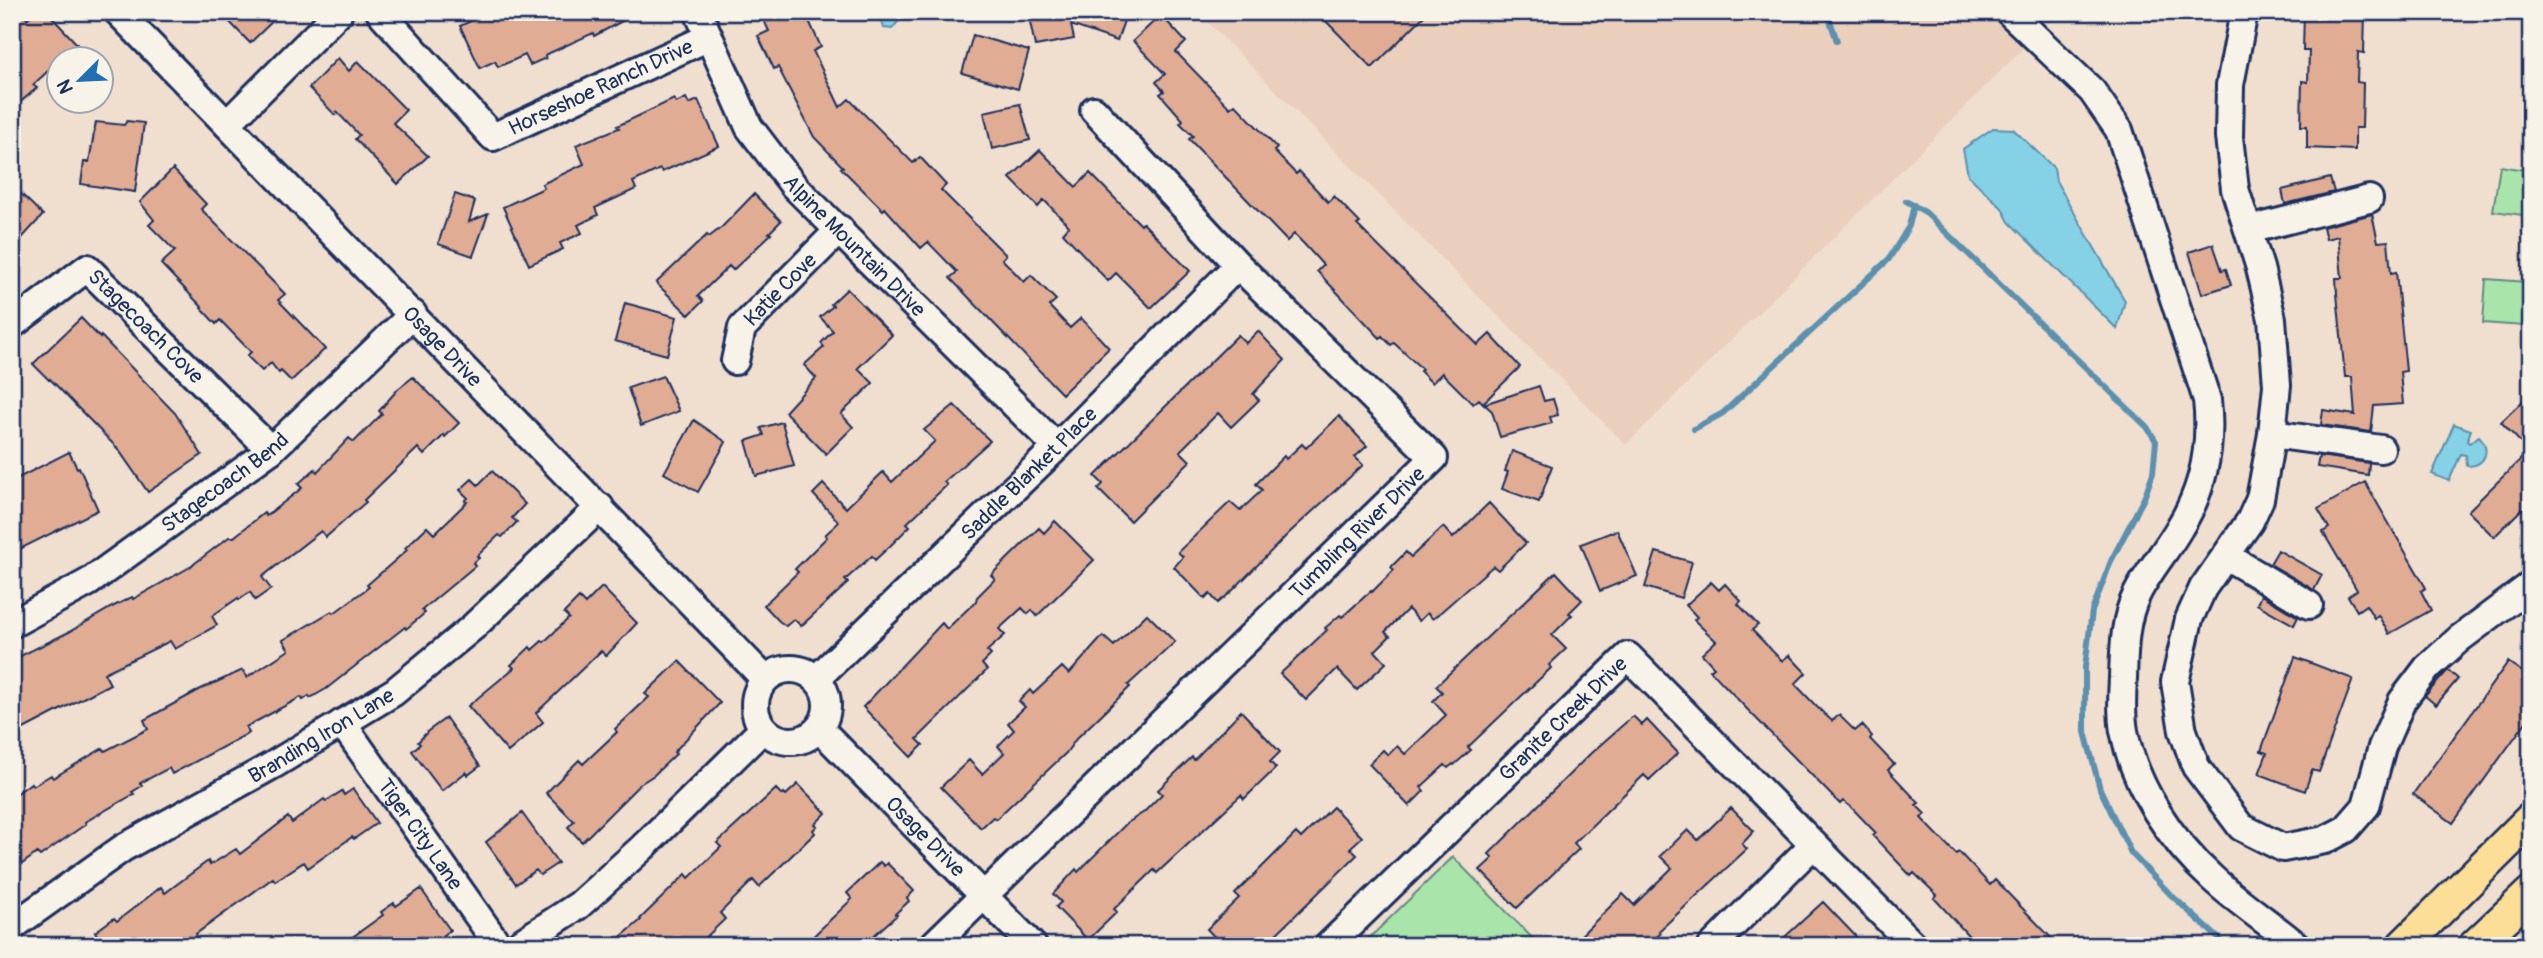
<svg xmlns="http://www.w3.org/2000/svg" width="2543" height="958" font-family="Pangolin,sans-serif">
<style>
.built{fill:#ebcfbd}
.green{fill:#a9e5ab;stroke:#628a84;stroke-width:2}
.water{fill:#85d1e5;stroke:#5b90af;stroke-width:2}
.lines{fill:none;stroke-linecap:round;stroke-linejoin:round}
.stream{stroke:#5b90af;stroke-width:6}
.building{fill:#e0ac94;stroke:#1b2f5e;stroke-width:2}
.minor-casing{stroke:#1b2f5e;stroke-width:32}
.major-casing{stroke:#1b2f5e;stroke-width:37}
.minor{stroke:#f7f3e8;stroke-width:26}
.major{stroke:#fcde96;stroke-width:32}
.labels{text-anchor:middle;dominant-baseline:central;stroke-width:5;stroke-linejoin:round;paint-order:stroke}
.street-label{font-size:21px;fill:#1b2f5e;stroke:#f7f3e8}
</style>
<rect width="100%" height="100%" fill="#f0decf"/>
<filter id="ink" filterUnits="userSpaceOnUse"><feTurbulence type="fractalNoise" baseFrequency=".0143" numOctaves="2"/><feDisplacementMap in="SourceGraphic" scale="14" xChannelSelector="R" yChannelSelector="G"/><feConvolveMatrix kernelMatrix="1 2 1 2 8 2 1 2 1" color-interpolation-filters="sRGB"/></filter>
<g filter="url(#ink)">
<path class="built" d="M1198,12H2060L1626,445Z"/>
<path class="green" d="M2500,166L2531,171V216L2493,211Z
M2486,279L2527,282L2524,326L2483,323Z
M1453,857L1540,946H1361Z"/>
<path class="water" d="M876,12H906L892,29L884,28L880,16Z
M1993,128L2013,129L2054,168L2056,181L2125,301L2117,329L2009,222L2002,208L1968,175L1963,149Z
M2454,424L2471,430L2467,441L2469,443L2479,436C2491,449 2486,466 2467,466L2466,455L2461,454L2449,481L2432,474Z"/>
<g class="lines">
<path class="stream" d="M1827,12L1837,41
M1906,201L1925,212L2147,427L2156,441L2153,473L2144,498L2111,561L2092,611L2085,667V732L2100,789L2131,853L2170,894L2227,946
M1694,429L1723,413L1889,259L1909,226L1914,205"/>
</g>
<path class="building" d="M21,12L27,19L34,12H47L77,44L33,85L37,88L12,109V20Z
M220,12H282L250,43Z
M490,12H494L497,17L508,12H639L594,36L593,33L545,55L546,58L530,65L525,55L498,67L495,61L480,68L460,26Z
M760,12H805L821,47L813,51L840,107L849,99L913,163L920,157L946,185L941,190L1006,255L1002,259L1024,282L1031,275L1056,300L1049,306L1070,328L1081,318L1109,348L1062,394L950,278L957,272L928,242L921,248L885,208L883,210L841,168L843,167L814,137L778,67L774,69L758,36L769,31Z
M1028,12H1127L1117,41L1071,25L1074,39L1035,46Z
M1317,12H1428L1372,68Z
M2304,12H2365L2364,53L2358,52L2357,82L2363,83L2362,128H2355V150L2307,148V126H2301L2302,81L2308,82L2309,51H2303Z
M1161,15L1186,42L1176,52L1230,108L1235,104L1277,148L1274,151L1296,174L1299,171L1328,202L1334,196L1360,223L1357,225L1478,345L1490,334L1520,367L1483,403L1479,399L1473,404L1442,373L1432,383L1420,371L1422,369L1394,343L1391,345L1382,336L1380,338L1317,271L1323,265L1304,244L1294,234L1287,241L1189,139L1193,136L1180,123L1183,120L1160,94L1164,91L1156,82L1165,74L1133,41Z
M973,35L1029,51L1018,89L962,73Z
M338,58L349,71L358,61L406,110L393,123L428,156L398,184L355,139L359,135L337,112L335,115L309,88Z
M686,98L689,104L698,100L719,146L662,172L660,169L633,182L636,189L595,208L598,215L578,225L582,233L560,243L563,249L529,265L503,207L544,188L542,184L584,164L576,145L619,128L617,126L674,99L676,103Z
M1020,104L1030,140L992,149L984,112Z
M127,121L144,123L135,192L81,184L84,162H89L96,122L124,125Z
M1040,150L1076,187L1090,173L1141,225L1143,223L1190,271L1151,308L1116,273L1108,281L1063,233L1069,226L1044,200L1038,207L1010,178Z
M173,169L206,204L201,209L285,294L278,300L325,349L291,381L281,371L279,373L271,363L262,371L247,356L251,352L220,320L216,324L201,308L202,307L161,264L175,251L149,225L154,220L140,202Z
M2330,178L2334,192L2285,204L2282,190Z
M12,185L43,215L12,249Z
M455,194L475,201L469,222L488,214L473,256L438,244Z
M754,194L781,221L769,233L771,234L733,270L729,266L698,296L703,301L689,315L656,283L707,235L709,237L722,227Z
M2372,214L2378,242L2388,241L2391,273L2396,272L2406,371L2400,372L2403,404L2374,406L2371,432L2321,425L2323,410L2355,415L2352,377H2345L2337,294L2336,278H2342L2338,236L2326,239L2323,227Z
M2213,244L2222,270L2226,269L2231,285L2202,294L2189,252Z
M847,289L892,335L858,368L873,383L841,414L853,427L826,454L785,412L816,378L804,365L824,347L821,343L833,331L820,317L833,306L831,304Z
M625,303L677,317L667,355L615,341Z
M81,318L100,338L101,336L175,413L202,455L148,492L118,449L50,379L49,380L33,364Z
M1258,331L1285,360L1253,394L1259,400L1231,427L1218,413L1180,451L1190,461L1130,521L1098,489L1103,484L1095,476L1238,335L1246,343Z
M663,376L679,411L641,426L628,388Z
M413,377L459,423L445,437L444,435L424,455L418,448L364,500L366,502L326,537L321,531L262,577L271,589L255,600L250,592L239,600L238,598L212,616L217,625L175,649L170,641L104,673L110,684L12,735V660L69,632L112,607L132,597L133,599L190,567L229,537H234L264,513L266,516L302,488L298,484L315,469L317,472L349,438L354,442L382,414L379,411L398,389Z
M1539,386L1544,401L1553,399L1558,415L1550,417L1552,423L1500,437L1492,411L1484,404Z
M2531,393V518L2522,509L2494,537L2468,511L2529,451L2501,422Z
M954,405L990,441L944,482L947,485L907,523L910,526L890,546L875,560L872,556L845,580L848,583L801,626L794,619L786,626L779,621L764,605L798,572L795,569L827,537L825,535L839,522L813,494L823,484L846,508L883,472L892,482L935,441L924,430Z
M1339,416L1367,446L1355,457L1363,465L1288,534L1230,593L1218,603L1210,594L1205,599L1174,567L1183,557L1178,552L1230,502L1240,511L1262,490L1256,484L1284,456L1286,459L1302,444L1306,448Z
M694,420L726,442L698,492L664,473Z
M782,422L794,466L756,476L746,441L764,435L761,428Z
M1512,451L1552,466L1539,502L1502,489L1508,472L1505,471Z
M69,452L77,468L79,467L98,510L12,553V481Z
M2319,456L2369,463L2368,475L2317,467Z
M492,471L525,504L512,518L517,522L502,537L499,535L477,556L479,558L473,563L475,566L422,610L425,613L406,629L405,627L326,689L310,698L309,696L303,700L301,697L246,727L249,733L172,774L169,768L140,783L142,786L132,792L134,794L85,822L86,824L40,856L37,853L18,867L12,859V797L31,783L33,786L51,775L53,778L103,748L105,751L148,729L144,720L201,689L243,670L247,677L289,650L283,640L332,611L334,613L369,587L367,585L407,550L405,548L427,527L434,534L467,502L465,501L468,498L460,490L472,479L478,485Z
M2365,482L2426,588L2421,591L2431,610L2389,634L2378,615L2374,618L2366,605L2357,611L2348,596L2357,590L2323,532L2329,528L2318,509Z
M1489,503L1526,543L1498,570L1493,566L1433,619L1427,613L1419,621L1408,609L1385,632L1390,636L1375,651L1386,663L1357,690L1337,669L1306,700L1280,674L1327,630L1325,628L1340,615L1342,617L1371,591L1372,592L1394,570L1391,567L1406,552L1411,557L1443,527L1453,538Z
M1055,521L1094,560L1037,616L1032,610L1028,614L1022,608L999,629L1005,635L987,651L991,655L982,664L987,670L917,739L923,745L911,757L863,707L942,623L947,629L976,601L977,597L995,579L991,575L1039,528L1044,533Z
M1617,530L1637,576L1600,591L1581,544Z
M2278,550L2322,575L2314,590L2270,564Z
M1656,552L1692,562L1681,598L1645,587Z
M1556,572L1582,600L1569,613L1572,615L1552,635L1566,649L1549,665L1551,668L1468,747L1471,750L1454,765L1453,764L1448,768L1445,765L1421,787L1424,791L1409,806L1369,764L1383,750L1388,755L1397,746L1405,754L1446,715L1433,701L1442,692L1436,686Z
M1711,582L1719,590L1725,584L1741,601L1738,604L1758,625L1752,630L1782,661L1789,655L1806,673L1795,684L1817,707L1832,721L1839,715L1855,731L1862,725L1872,736L1870,739L1894,764L1888,770L1919,803L1916,805L1925,814L1921,818L1956,854L1959,852L1990,885L1995,880L2059,946H1978L1934,898L1937,895L1914,873L1911,876L1873,836L1876,833L1851,807L1843,801L1840,804L1744,706L1710,670L1714,667L1702,654L1716,641L1694,620L1697,617L1686,605Z
M602,587L637,623L606,656L601,651L536,713L543,722L508,752L468,706L514,668L511,665L530,647L532,650L542,641L544,642L569,618L564,613L579,598L585,604Z
M2261,595L2298,617L2294,625L2257,604Z
M1147,614L1175,642L1128,685L1130,687L1076,739L1066,753L996,819L993,817L981,828L941,787L969,760L982,774L1004,753L998,746L1014,730L1008,723L1025,707L1019,701L1030,690L1033,694L1062,667L1069,674L1103,636L1114,646Z
M2295,657L2353,679L2319,772L2312,770L2305,791L2259,774L2267,753L2261,751Z
M679,661L720,703L674,752L676,754L654,775L640,784L582,842L568,827L574,821L546,793L579,760L583,764L617,732L615,729L649,697L645,694Z
M2508,662L2531,678V715L2453,823L2413,794Z
M2448,670L2458,679L2436,705L2425,696Z
M1241,711L1280,752L1270,762L1276,768L1244,799L1241,795L1157,873L1154,870L1114,909L1117,912L1088,940L1056,907L1061,902L1053,894L1076,869L1078,872L1126,824L1144,812L1162,794L1158,790L1192,757L1194,760Z
M1633,716L1642,725L1647,720L1678,753L1649,780L1644,775L1574,843L1579,849L1517,908L1480,870L1493,858L1489,854L1590,754Z
M446,718L480,766L468,775L466,772L442,791L412,751L420,744L418,742L428,731Z
M798,784L826,813L815,824L817,826L813,830L815,833L759,887L753,880L720,913L725,919L697,946H610L641,920L640,919L686,874L689,878L721,847L717,843L776,789L782,795L784,793L786,795Z
M353,789L377,823L354,839L352,837L308,868L304,862L275,881L273,878L196,934L197,937L184,946H105L95,932L114,918L117,921L161,887L165,893L208,861L210,865L236,849L240,854L288,817L292,823L324,799L326,801L342,791L344,795Z
M1333,807L1362,837L1350,848L1357,855L1264,946H1223L1207,929L1239,898L1235,894L1296,833L1301,838Z
M1731,808L1754,831L1742,844L1747,849L1659,931L1661,933L1647,946H1570L1623,894L1634,905L1672,868L1660,856L1688,830L1698,840Z
M522,813L558,863L540,875L536,870L516,884L486,842Z
M880,862L884,866L887,863L914,891L907,898L909,901L895,914L897,915L862,946H803L852,899L847,893Z
M421,889L450,930L443,935L445,938L433,946H340L383,915L381,912L394,903L396,906Z
M1823,902L1865,946H1775Z"/>
<g class="lines">
<defs>
<g id="minor">
<path id="s1" d="M118,12L765,679"/>
<path id="s2" d="M380,12L493,137L709,37"/>
<path id="s3" d="M698,12L749,127L794,186L1057,447"/>
<path d="M2009,12L2092,91L2119,130L2207,400C2212,445 2204,488 2180,527C2167,550 2149,570 2137,594C2124,619 2124,650 2123,678C2122,694 2121,714 2124,731C2135,787 2171,841 2213,879C2239,903 2270,923 2297,946"/>
<path d="M2244,12L2230,85L2229,137L2235,189L2260,268L2272,319L2277,385L2272,434L2260,499L2250,521L2203,588L2189,619L2175,682L2183,731L2196,767L2241,827L2283,848L2325,840L2346,829L2366,806L2382,747L2402,701L2427,668L2459,639L2531,585"/>
<path d="M227,124L339,12"/>
<path d="M2249,230L2369,199"/>
<path id="s4" d="M12,325L87,268L271,450"/>
<path id="s5" d="M735,361L742,328L840,229"/>
<path d="M2272,434L2381,449"/>
<path d="M2226,556L2309,605"/>
<path id="s6" d="M12,624L89,582L271,450L413,314"/>
<circle cx="791" cy="705" r="36"/>
<path id="s7" d="M816,679L1057,447L1238,265"/>
<path id="s8" d="M342,723L499,946"/>
<path id="s9" d="M819,728L1033,946"/>
<path id="s10" d="M12,927L123,848L273,765L394,692L473,627L600,507"/>
<path d="M516,946L579,905L643,847L763,729"/>
<path id="s11" d="M932,946L1434,458L1238,265L1094,110"/>
<path id="s12" d="M1328,946L1628,656L1914,946"/>
<path d="M1712,946L1813,845"/>
</g>
<path id="major" d="M2403,946L2531,819
M2475,946L2531,893"/>
</defs>
<use href="#minor" class="minor-casing"/>
<use href="#major" class="major-casing"/>
<use href="#minor" class="minor"/>
<use href="#major" class="major"/>
</g>
</g>
<g class="labels">
<g class="street-label">
<text stroke="none"><textPath href="#s2" startOffset="287">Horseshoe Ranch Drive</textPath></text>
<text stroke="none"><textPath href="#s3" startOffset="285">Alpine Mountain Drive</textPath></text>
<text stroke="none"><textPath href="#s5" startOffset="88">Katie Cove</textPath></text>
<text stroke="none"><textPath href="#s4" startOffset="177">Stagecoach Cove</textPath></text>
<text stroke="none"><textPath href="#s1" startOffset="466">Osage Drive</textPath></text>
<text stroke="none"><textPath href="#s7" startOffset="296">Saddle Blanket Place</textPath></text>
<text stroke="none"><textPath href="#s6" startOffset="256">Stagecoach Bend</textPath></text>
<text stroke="none"><textPath href="#s11" startOffset="593">Tumbling River Drive</textPath></text>
<text stroke="none"><textPath href="#s12" startOffset="327">Granite Creek Drive</textPath></text>
<text stroke="none"><textPath href="#s10" startOffset="364">Branding Iron Lane</textPath></text>
<text stroke="none"><textPath href="#s8" startOffset="136">Tiger City Lane</textPath></text>
<text stroke="none"><textPath href="#s9" startOffset="152">Osage Drive</textPath></text>
</g>
</g>
<rect width="2543" height="958" fill="none" stroke="#f7f3e8" stroke-width="42"/>
<rect x="21" y="21" width="2501" height="916" fill="none" stroke="#1b2f5e" stroke-width="2.5" filter="url(#ink)"/>
<g transform="translate(80 80) rotate(246)"><circle r="33" fill="#f7f3e8" stroke="#9fa5b1" stroke-width="2"/>
<path d="M0-5L12 26L0 18L-12 26Z" fill="#1f6fb2"/>
<text y="-10" font-size="19" font-weight="bold" text-anchor="middle" fill="#1b2f5e">N</text>
</g>
</svg>
